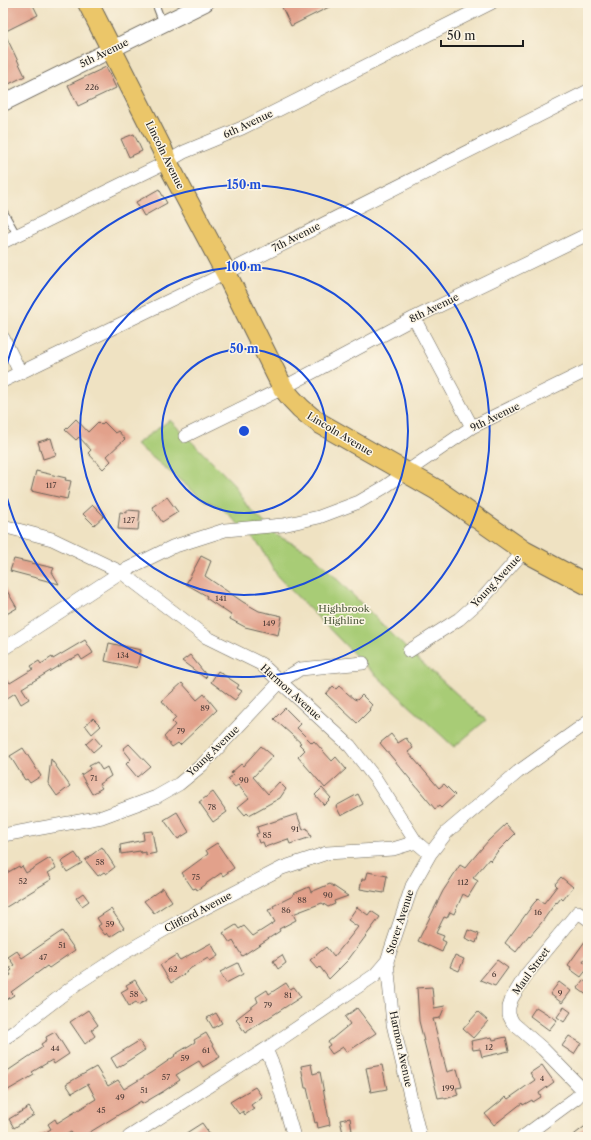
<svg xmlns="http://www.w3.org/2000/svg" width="591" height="1140" font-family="'Libre Caslon Text',serif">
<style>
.green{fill:#a8cc76;stroke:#627449}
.building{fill:#e2a18b}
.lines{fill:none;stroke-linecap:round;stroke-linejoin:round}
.service-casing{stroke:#666156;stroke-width:8}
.minor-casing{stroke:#666156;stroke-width:14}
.tertiary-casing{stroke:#666156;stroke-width:18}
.primary-casing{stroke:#666156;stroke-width:22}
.service{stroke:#fff;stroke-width:6}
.minor{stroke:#fff;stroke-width:13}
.tertiary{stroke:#fff;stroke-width:16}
.primary{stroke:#ebc669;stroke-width:20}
.ring{fill:none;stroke:#1d4ed8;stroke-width:2}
.labels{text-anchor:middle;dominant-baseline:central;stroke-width:3;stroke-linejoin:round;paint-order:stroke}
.number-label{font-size:8px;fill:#4e3d38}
.street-label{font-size:10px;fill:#1c1c1c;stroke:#fcf5e5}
.park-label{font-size:10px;fill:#4d5a3c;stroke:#fcf5e5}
.centre{fill:#1d4ed8;stroke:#fcf5e5;stroke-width:2}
.ring-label{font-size:12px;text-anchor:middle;font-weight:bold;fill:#1d4ed8;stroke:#fcf5e5;stroke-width:3;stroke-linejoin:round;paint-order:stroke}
</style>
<rect width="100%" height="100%" fill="#fcf5e5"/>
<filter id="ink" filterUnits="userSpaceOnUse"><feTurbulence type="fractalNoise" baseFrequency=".025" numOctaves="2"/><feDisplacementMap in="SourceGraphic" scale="8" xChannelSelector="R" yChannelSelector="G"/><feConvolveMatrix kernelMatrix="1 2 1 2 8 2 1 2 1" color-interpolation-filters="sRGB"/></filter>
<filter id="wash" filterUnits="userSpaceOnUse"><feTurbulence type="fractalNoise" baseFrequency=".012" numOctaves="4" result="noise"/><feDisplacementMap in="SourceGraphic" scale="16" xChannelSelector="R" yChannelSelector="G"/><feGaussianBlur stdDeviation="0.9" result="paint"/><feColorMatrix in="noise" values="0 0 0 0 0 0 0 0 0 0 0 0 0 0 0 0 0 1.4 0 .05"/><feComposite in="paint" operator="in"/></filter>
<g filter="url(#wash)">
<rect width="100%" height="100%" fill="#efe2c2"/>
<path class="green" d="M170,420L232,482L247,506L278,536L311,553L409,651L486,720L454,747L363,663L278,577L261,547L222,508L204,500L136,444Z"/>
<g id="blocks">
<path class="building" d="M3,3H32L38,15L4,32L25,76L3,87Z
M280,3H337L291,26Z
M106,67L116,88L78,106L68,85Z
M134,134L142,151L129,157L121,139Z
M159,189L167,203L144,216L136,202Z
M76,419L88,432L98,422L101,425L104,422L115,433L118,431L125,439L107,456L111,461L103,469L88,453L91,450L79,437L76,440L65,430Z
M51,438L56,455L43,459L38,442Z
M36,471L66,478L65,480L71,481L67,499L31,491Z
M167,497L178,512L162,522L152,507Z
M93,505L104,516L94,525L83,514Z
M127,510L140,511L138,530L118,529L120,512L127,513Z
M201,556L211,561L205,576L243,602L259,611L282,616L278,635L245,627L230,619L231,615L206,598L207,596L186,584Z
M14,559L54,568L52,572L59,584L10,571Z
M3,584L17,608L3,616Z
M85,640L93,653L82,660L79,655L70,660V659L22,688L29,699L21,704L15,693L3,701V674L10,683L33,669L31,666L39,661L41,664L52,657L53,659Z
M109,643L141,650L137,668L105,661Z
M190,655L207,676L205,678L182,661Z
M218,671L239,685L237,688L242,691L235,700L211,682Z
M182,683L197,700L204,694L217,710L180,745L178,743L172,747L164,737L175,725L172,722L176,718L162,701Z
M333,686L336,689L339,686L354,699L357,700L362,695L372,705L369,709L370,710L357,723L326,694Z
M285,708L301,724L297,728L312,743L314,741L332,761L336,757L346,769L325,788L298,757L305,750L299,744L301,743L274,719Z
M93,718L101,726L92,734L85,725Z
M391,734L398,743L406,738L413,748L408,752L439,788L444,784L455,795L441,808L439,806L435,809L380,743Z
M94,737L101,745L93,752L86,744Z
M129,744L150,766L137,777L126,764L131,759L123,749Z
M261,746L273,756L253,777L268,794L279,782L286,789L280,798L249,815L247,813L245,815L238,807L249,798L238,785L235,787L228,779L233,775L231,773L241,764L243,766Z
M23,748L41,776L30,783L27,779L25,780L10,756Z
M51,759L70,786L57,796L48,783Z
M97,762L102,770L107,767L111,776L99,784L102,788L92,794L81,775L90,769L89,766Z
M322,788L331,798L324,805L315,795Z
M213,792L227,812L213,822L199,802Z
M358,794L363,804L341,816L336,806Z
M177,812L189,832L178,839L164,820Z
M297,814L303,830L307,828L311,837L290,844L288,839L265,847L263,842L259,843L256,834L259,833L257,827Z
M506,824L515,834L497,852L491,861L489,859L473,878L478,881L468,897L463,894L454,914L450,912L447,918L444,917L436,933L444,936L442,940L446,942L442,952L418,941L443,891L460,865L465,868L488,841Z
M152,831L156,853L146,855V852L141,853L140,851L121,854L120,845L144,840L143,832Z
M217,843L234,868L223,876L221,873L197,890L196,888L193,889L182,873L208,854L206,850Z
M102,847L115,867L106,874L104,872L98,876L85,860Z
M75,853L82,863L67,872L61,862Z
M50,858L56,868L48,873L52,879L3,909V875L19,866L20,868L22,866L26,873Z
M368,872L387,876L384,893L360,889L362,879H366Z
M561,877L573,887L563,900L561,898L557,903L556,902L542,922L530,936L529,935L516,952L505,943L534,903L538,899L544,903L557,886L555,884Z
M330,884L348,896L334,901L335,904L328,907L322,903L293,914L296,920L279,929L280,931L242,956L233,941L230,943L223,933L236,925L239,929L244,926L253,936L275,922L268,910L274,908L273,906L293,896V894L309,887L311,892Z
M163,888L172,901L154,913L144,901Z
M83,893L89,901L82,906L76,898Z
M357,907L368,915L371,911L380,917L348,960L329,979L320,967L318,969L310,960L326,947L334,957L358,927L348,920Z
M111,909L124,928L110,937L107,933L105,935L98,926L101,924L97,918Z
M468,930L479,934L476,943L465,938Z
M62,931L75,950L49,968L47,966L11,992L14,995L3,1002V979L11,975L9,972L12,970L10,968L14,965L8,957L17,951L22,958Z
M588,937V954L583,961L588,965V968L581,977L570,969L571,967L568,965Z
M211,943L218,956L210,961L208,958L186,971L187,972L171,983L160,965L176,955L180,960Z
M282,955L286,963L278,969L273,961Z
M455,955L464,959L459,971L450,967Z
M497,960L508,968L495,986L480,980Z
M238,963L243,974L226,983L220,972Z
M135,980L147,1000L138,1005L136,1002L129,1006L121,992L128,988L126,985Z
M583,980L588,984V996L577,988Z
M559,982L571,991L562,1003L550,994Z
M286,983L290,989L294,987L301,997L245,1033L236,1019L258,1002L256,997L267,990L269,994Z
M432,987L434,1008L445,1006L440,1018L433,1019L447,1072L457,1069L462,1087L456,1088L458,1095L445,1099L444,1097L438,1098L419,1021L417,988Z
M536,1007L557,1020L549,1030L530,1016Z
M564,1007L571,1012L564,1022L557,1017Z
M357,1008L376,1033L347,1052L343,1047L332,1054L327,1047L330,1045L328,1042L350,1024L345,1017Z
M88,1010L98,1025L91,1030L95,1036L85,1044L70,1022Z
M478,1012L488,1021L473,1038L463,1029Z
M216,1013L222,1023L213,1028L207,1018Z
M55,1032L69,1054L54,1064L52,1060L32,1072L34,1075L3,1093V1074L43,1047L41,1044L47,1040L46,1037Z
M206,1033L220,1057L203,1067L199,1061L176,1075L180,1080L164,1091L142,1104L141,1101L82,1137H75L71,1132L62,1137H37L51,1129L48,1124L55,1119L57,1123L96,1099L88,1084L72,1093L66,1084L96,1067L108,1086L118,1080L124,1089L152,1072L175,1056L174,1055L195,1042L194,1040Z
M569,1036L581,1043L574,1054L562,1046Z
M492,1037L493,1040L506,1037L509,1051L482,1057L480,1049L473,1050L471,1041Z
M139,1041L145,1050L117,1068L111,1058Z
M311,1064L313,1074L320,1072L330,1125L318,1128L317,1122L315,1123L307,1088H305L301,1066Z
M382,1065L387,1089L371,1092L366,1068Z
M542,1065L554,1082L539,1093L541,1097L533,1102L532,1100L523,1105L522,1103L494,1125L485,1114L506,1097L508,1099L535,1080L530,1073Z
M255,1087L262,1097L251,1105L254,1109L245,1115L243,1111L239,1114L230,1102Z
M29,1107L34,1115L14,1128L9,1119Z
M350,1118L352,1131L343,1133L340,1120Z
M202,1123L212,1137H180Z
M588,1124V1137H571Z"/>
</g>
</g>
<g filter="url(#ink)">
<use href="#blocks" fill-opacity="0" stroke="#666156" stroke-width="1"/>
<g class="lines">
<defs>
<path id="service" d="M155,3L163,24
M3,213L4,212L17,235"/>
<path id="minor" d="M3,242L167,162L184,152L242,128L491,3
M414,318L472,427
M3,338L20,372
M3,381L226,273L588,91
M185,436L283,388L414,318L588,234
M3,526L52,539L121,572L206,637L261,664L350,746L375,778L416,842L430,854
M3,649L121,572L172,547L225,530L283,525L319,517L359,502L383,488L472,427L588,370
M409,651L459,619L484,597L524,551
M3,835L102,817L156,797L179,784L202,765L281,681L300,669L363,663
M387,961L393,1024L420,1137
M3,1039L17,1030L75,985L124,953L178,922L282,868L327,853L393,849L416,842
M266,1049L274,1068L294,1137
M584,1091L543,1049L513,1023L509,1015V1007L512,998L526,975L578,912L588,919
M129,1137L266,1049L375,975L387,961L412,886L430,854L447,832L518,772L588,722
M523,1137L576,1098L588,1085"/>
<path id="tertiary" d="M3,103L205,3"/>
<path id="primary" d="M88,3L162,149L167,162L226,273L283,388C294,403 305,414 321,424L437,490L524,551L588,585"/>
</defs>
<use href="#service" class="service-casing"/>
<use href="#minor" class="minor-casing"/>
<use href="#tertiary" class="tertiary-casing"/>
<use href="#primary" class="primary-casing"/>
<use href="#service" class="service"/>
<use href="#minor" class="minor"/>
<use href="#tertiary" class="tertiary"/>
<use href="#primary" class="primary"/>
</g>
</g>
<g class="ring">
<circle cx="244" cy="431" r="82"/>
<circle cx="244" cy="431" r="164"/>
<path d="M3 380A246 246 0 1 1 3 482"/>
</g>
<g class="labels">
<g class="number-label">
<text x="92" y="87">226</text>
<text x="51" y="485">117</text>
<text x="129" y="520">127</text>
<text x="221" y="598">141</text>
<text x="269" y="623">149</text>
<text x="123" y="655">134</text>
<text x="205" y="708">89</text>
<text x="181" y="731">79</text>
<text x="94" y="778">71</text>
<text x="244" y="780">90</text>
<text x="212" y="807">78</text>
<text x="295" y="829">91</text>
<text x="267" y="835">85</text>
<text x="100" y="862">58</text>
<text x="196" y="877">75</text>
<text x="23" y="881">52</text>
<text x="463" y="882">112</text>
<text x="328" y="895">90</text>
<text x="302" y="900">88</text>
<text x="286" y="910">86</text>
<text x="538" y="912">16</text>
<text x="110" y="924">59</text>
<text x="62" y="945">51</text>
<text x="43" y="957">47</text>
<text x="173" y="969">62</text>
<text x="494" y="974">6</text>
<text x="560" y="993">9</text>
<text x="134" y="994">58</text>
<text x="288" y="995">81</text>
<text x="268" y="1005">79</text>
<text x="249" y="1020">73</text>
<text x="489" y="1047">12</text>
<text x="55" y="1048">44</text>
<text x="206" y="1050">61</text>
<text x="185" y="1058">59</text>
<text x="166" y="1077">57</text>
<text x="542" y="1078">4</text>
<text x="448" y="1088">199</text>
<text x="144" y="1090">51</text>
<text x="120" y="1097">49</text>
<text x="101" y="1110">45</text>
</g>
<g class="street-label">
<text transform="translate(104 53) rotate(-26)">5th Avenue</text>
<text transform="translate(248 124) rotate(-25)">6th Avenue</text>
<text transform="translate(165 155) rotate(64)">Lincoln Avenue</text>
<text transform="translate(296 237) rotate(-27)">7th Avenue</text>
<text transform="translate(434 308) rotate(-26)">8th Avenue</text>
<text transform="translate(495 417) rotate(-26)">9th Avenue</text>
<text transform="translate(340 434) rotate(31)">Lincoln Avenue</text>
<text transform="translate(496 581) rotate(-47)">Young Avenue</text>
<text transform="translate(291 692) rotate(42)">Harmon Avenue</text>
<text transform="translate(213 751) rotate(-44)">Young Avenue</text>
<text transform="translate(198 912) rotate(-28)">Clifford Avenue</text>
<text transform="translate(400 922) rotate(-72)">Storer Avenue</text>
<text transform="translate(531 971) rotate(-54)">Maul Street</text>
<text transform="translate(401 1049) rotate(78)">Harmon Avenue</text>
</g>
<g class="park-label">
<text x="344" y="608">Highbrook<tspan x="344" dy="12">Highline</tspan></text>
</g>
</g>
<circle cx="244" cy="431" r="6" class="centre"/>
<g class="ring-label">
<text x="244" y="189">150 m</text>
<text x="244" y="271">100 m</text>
<text x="244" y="353">50 m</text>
</g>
<rect width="591" height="1140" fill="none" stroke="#fcf5e5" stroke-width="16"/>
<path d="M441 40v6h82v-6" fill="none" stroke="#1c1c1c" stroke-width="2"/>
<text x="447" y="40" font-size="12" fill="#1c1c1c" stroke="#fcf5e5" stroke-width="3" paint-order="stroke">50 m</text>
</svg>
